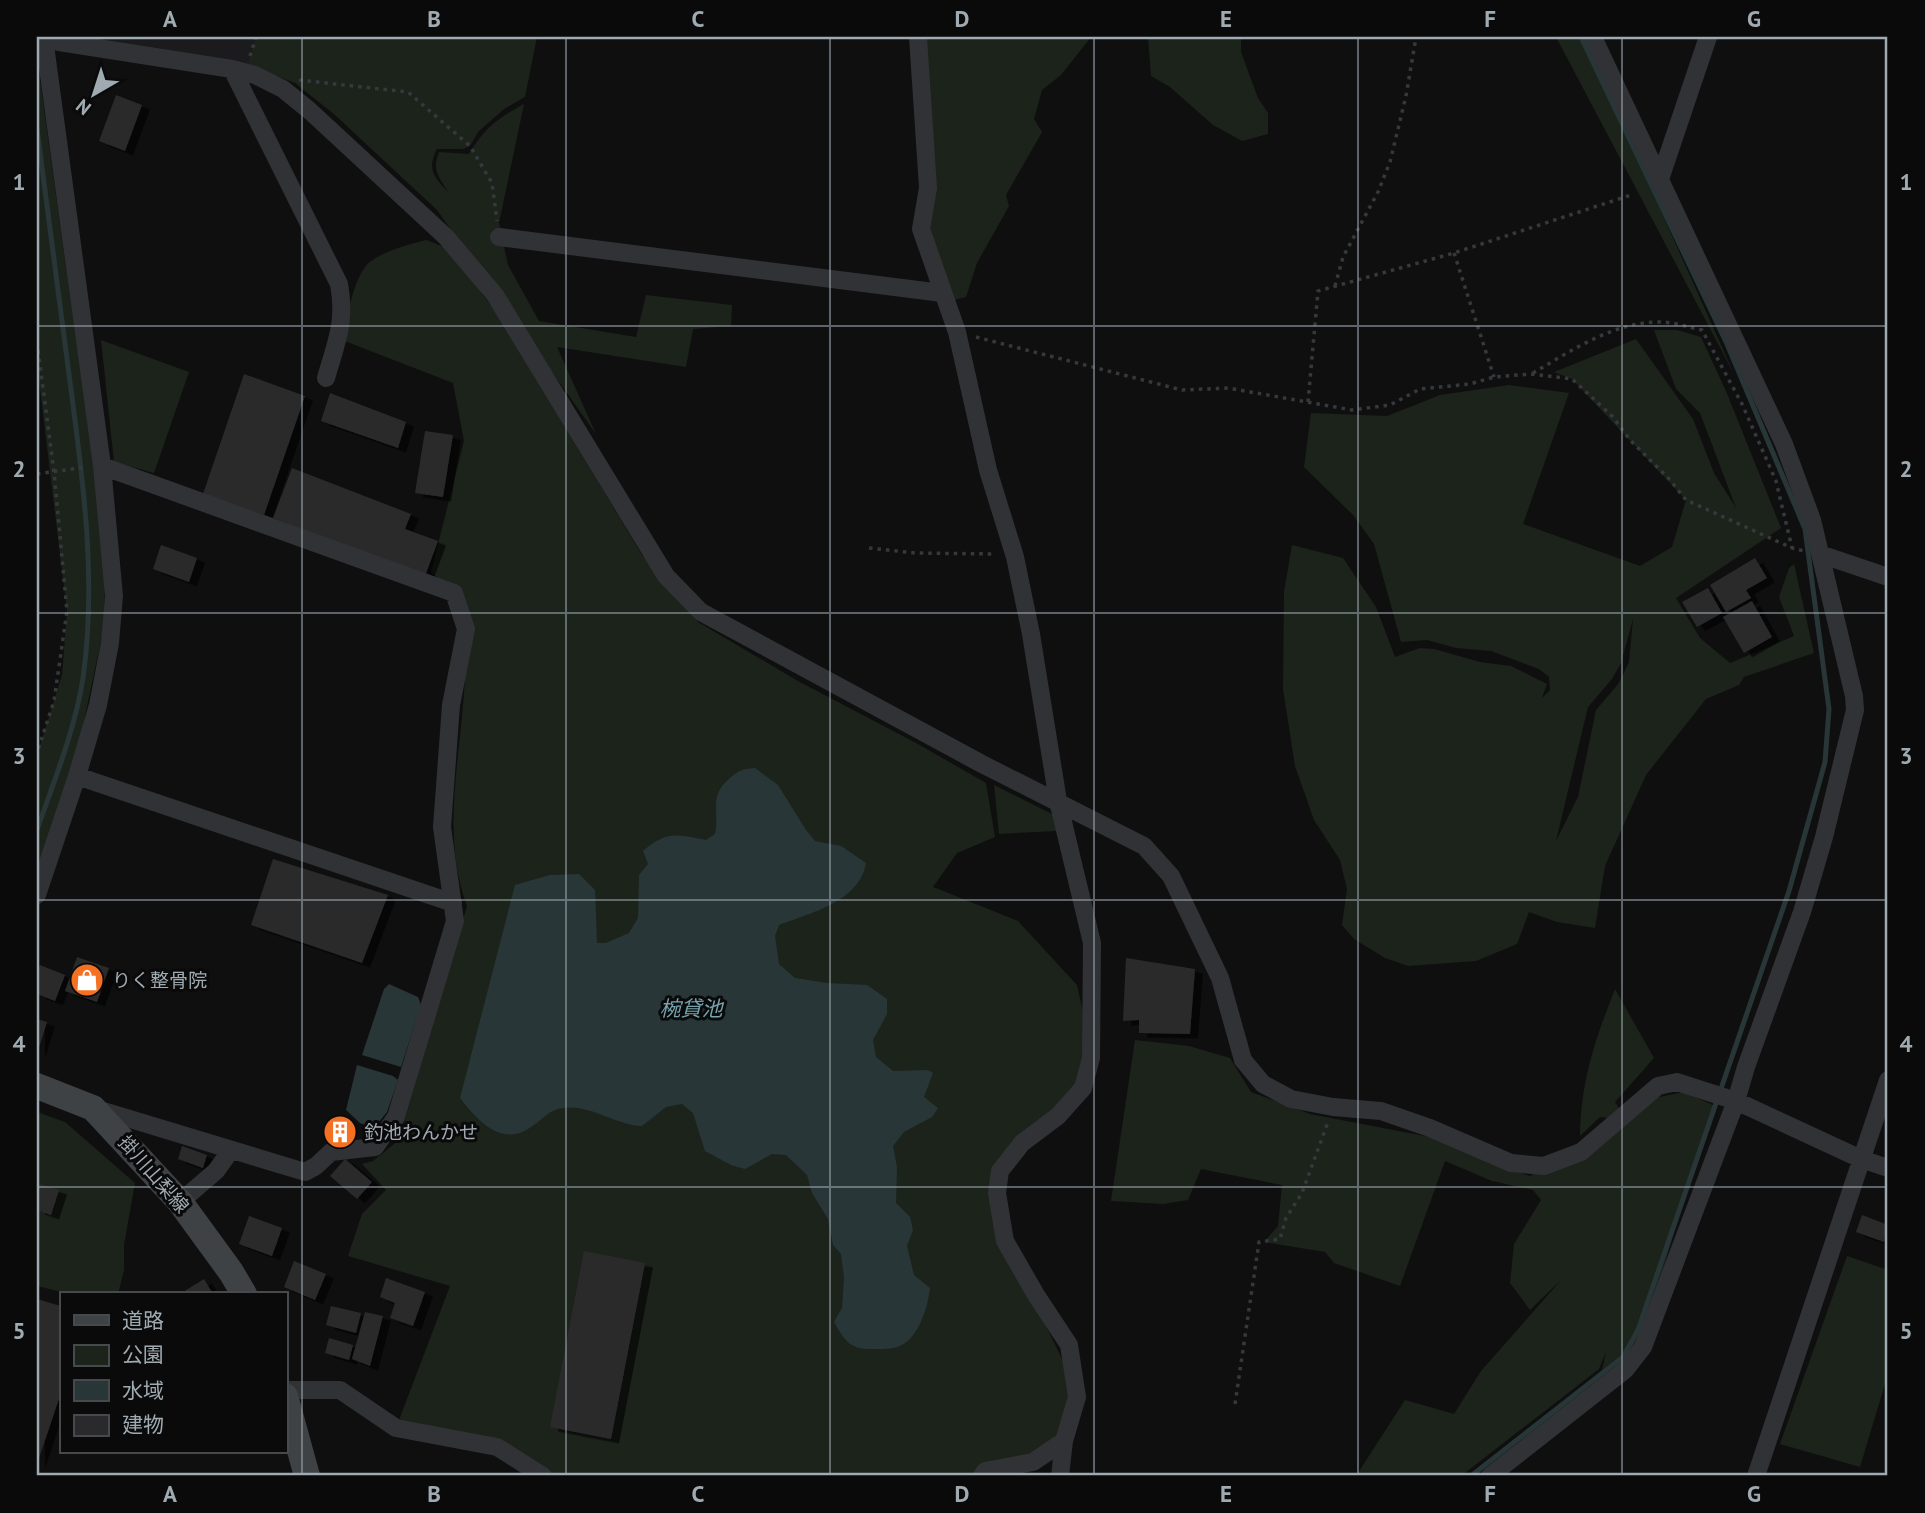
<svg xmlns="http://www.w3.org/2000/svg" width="1925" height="1513" font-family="'PT Sans','Noto Sans JP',sans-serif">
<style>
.built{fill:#1b1b1d}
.green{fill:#1c231b;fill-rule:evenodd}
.water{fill:#283638}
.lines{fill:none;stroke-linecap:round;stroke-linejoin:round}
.stream{stroke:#283638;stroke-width:5}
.building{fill:#2a2a2c;filter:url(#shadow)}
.path{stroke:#36393c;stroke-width:3.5;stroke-dasharray:3.5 5;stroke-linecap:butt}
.street{stroke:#303235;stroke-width:18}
.secondary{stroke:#3e4245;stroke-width:26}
.grid{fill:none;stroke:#9faab1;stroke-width:2;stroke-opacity:0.55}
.labels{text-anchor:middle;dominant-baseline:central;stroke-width:6;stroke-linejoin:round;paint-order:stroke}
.poi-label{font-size:19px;fill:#9faab1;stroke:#0a0a0b;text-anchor:start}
.street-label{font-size:19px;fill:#9faab1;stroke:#0a0a0b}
.water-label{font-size:21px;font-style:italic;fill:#75a4ae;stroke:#0a0a0b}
.neatline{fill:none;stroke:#9faab1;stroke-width:2.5}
.grid-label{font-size:23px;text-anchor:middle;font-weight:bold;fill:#9faab1}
</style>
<defs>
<filter id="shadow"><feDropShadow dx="8" dy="4.5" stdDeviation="0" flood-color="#0009"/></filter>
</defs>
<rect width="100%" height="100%" fill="#0f0f10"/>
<path class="built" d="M67,37H395L386,59L306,70L248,65Z"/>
<path class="green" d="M256,37H537L525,97L504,109L478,132L470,146L463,149H437C427,169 433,176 448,192C438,176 432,170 439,152L469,154C485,127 498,118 524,104L499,223L508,265L539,321L636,337L646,295L732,305L731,326L693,329L686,367L557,347L596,434L437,210L335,115L295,83L248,65Z
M922,37H1091L1061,75L1042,90L1034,119L1042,132L1006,195L1009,206L977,263L966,297L954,300L927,253Z
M1148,37H1241V52L1258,98L1268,113V134L1242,141L1213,125L1170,87L1151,76Z
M1556,37H1583L1734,374Z
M37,58L95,477L105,567L104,627L73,772L37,878V755L62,675L67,611L37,364Z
M426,240L447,248L496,312L642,555L698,622L798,681L918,744L986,783L995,837L957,853L933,887L1018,921L1077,985L1091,1048L1073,1091L1000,1171L1005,1241L1076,1388L1064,1441L987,1476H543L497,1447L396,1428L450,1286L348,1256L362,1214L386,1190L362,1164L373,1161L399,1140L467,906C439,830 463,751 465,672C465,646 458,618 454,593L431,572L464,441L453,383L342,340C346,321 353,281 366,266C376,253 410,244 426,240Z
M1654,330H1677L1701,337L1726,391L1781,528L1676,598L1700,638L1730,663L1794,636L1779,597L1789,568L1794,564L1814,653L1744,677L1739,685L1706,699L1646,775L1605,866L1595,928L1557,922L1529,912L1517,944L1476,961L1408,966L1385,958L1354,939L1342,925L1347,889L1340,860L1314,820L1295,766L1283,689L1284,592L1292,545L1343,558L1376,607L1395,657L1420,648L1434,649L1480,662L1511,666L1547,684L1542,698L1550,690L1549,677L1539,669L1491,651L1456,648L1427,640L1401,642L1374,544L1353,515L1304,467L1311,413L1387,416L1440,395L1509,385L1569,393L1523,524L1640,566L1672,547L1686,500L1572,379L1554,372L1636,339L1693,419L1714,473L1736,508L1700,413L1676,389ZM1633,619L1629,662L1619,683L1596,710L1578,797L1556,841L1588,707L1612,679L1621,663Z
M101,340L189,372L154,473L114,462Z
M994,785L1056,816V831L999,834Z
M1615,989L1654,1058L1615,1102L1627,1121L1650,1099L1684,1092L1715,1106L1691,1175L1655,1297L1635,1345L1602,1370L1606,1352L1599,1369L1461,1476H1356L1405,1400L1454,1414L1481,1371L1562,1279L1530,1310L1510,1283L1514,1244L1541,1200L1533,1190L1492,1181L1445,1161L1400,1286L1334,1263L1325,1252L1264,1242L1278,1226L1282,1185L1201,1169L1188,1200L1163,1204L1111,1201L1135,1040L1189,1046L1230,1058L1251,1092L1310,1114L1440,1139L1488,1162L1530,1176L1555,1162L1617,1119L1600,1117L1580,1136C1581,1080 1595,1040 1615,989Z
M37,1112L65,1122L135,1183L124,1245V1270L118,1294H70L37,1286Z
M1847,1256L1888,1270V1374L1860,1467L1780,1444Z"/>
<path class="water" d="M755,768L778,785L806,830L815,841L841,846L866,863C860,901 811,913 779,925L775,936L779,964L795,978L827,983L867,985L887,999V1014L873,1040L876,1057L893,1071L928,1070L933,1073L924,1097L938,1108L932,1117L904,1132L893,1146L897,1167L896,1203L910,1217L913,1230L907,1246L914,1275L930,1288C928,1307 918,1341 897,1347C891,1349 882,1349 876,1349C851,1350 846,1343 834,1322L842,1308L844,1278L841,1254L833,1245L828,1219L812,1193L807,1175L786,1155L772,1154L745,1169L731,1165L705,1151L693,1113L682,1104L666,1107L642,1126C615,1125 590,1104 563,1108C550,1109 542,1120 531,1127C502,1148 477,1120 460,1098L515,885L550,875L579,874L595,890L597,943H606L629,933L638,918L639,875L648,864L643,851C668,830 677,835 706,840L715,834C720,810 708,796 730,778C739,770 743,769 755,768Z
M389,984L418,997L421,1005L401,1067L362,1055L384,989Z
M357,1065L393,1076L398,1080L387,1112L374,1128L360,1123L346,1110Z"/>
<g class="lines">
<path class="stream" d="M37,129C48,213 59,297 70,382C83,480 97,579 83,678C75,730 54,781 37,830
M1471,1476L1623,1357L1638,1330L1789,891L1825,762L1829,709L1805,529L1727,344L1581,37"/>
</g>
<path class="building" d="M116,95L142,105L125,151L99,141Z
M244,374L305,396L264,515L203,494Z
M330,393L406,422L398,448L321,421Z
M425,431L453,435L443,497L415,493Z
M292,468L411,514L405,529L438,541L425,576L273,518Z
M161,545L197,558L189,582L153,569Z
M1755,558L1767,578L1746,590L1751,598L1726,612L1710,585Z
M1708,588L1722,613L1697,627L1682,602Z
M1752,601L1772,637L1744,653L1723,617Z
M273,859L388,895L362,963L251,925Z
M77,957L109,968L97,1002L65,991Z
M1126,958L1195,969L1190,1034L1139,1033V1020L1123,1021Z
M40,965L65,975L55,1001L37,994V974Z
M37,1019L47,1022L37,1054Z
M336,1121L350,1126L344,1144L330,1139Z
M182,1146L207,1155L203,1168L178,1159Z
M345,1159L372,1182L357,1199L330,1176Z
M37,1183L59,1190L51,1215L37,1210Z
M1862,1215L1888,1225L1884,1242L1856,1232Z
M249,1216L282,1228L272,1256L239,1244Z
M584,1251L645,1263L611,1439L550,1427Z
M294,1261L326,1274L315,1300L284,1287Z
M386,1278L425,1292L413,1326L390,1318L395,1303L380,1297Z
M204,1279L213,1294H185L183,1292Z
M37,1299L61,1306V1393L37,1464Z
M331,1306L361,1313L356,1333L326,1325Z
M365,1312L383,1316L370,1366L352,1359Z
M329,1338L353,1345L349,1360L325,1353Z"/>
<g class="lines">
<path class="path" d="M250,56L256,37
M299,80L408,92L470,146L492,183L497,221
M1454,253L1494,377
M1335,286L1343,257L1378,192L1390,162L1406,96L1416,37
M976,337L1182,390L1228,388L1352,410L1390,405L1420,389L1470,384L1494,377L1531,374L1572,379L1612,416L1630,440L1670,480L1686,500L1792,548L1804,551
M37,342L54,472L67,611L54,701L37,753
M1533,373C1571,351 1613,322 1659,322C1673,322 1688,327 1702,330L1742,404L1776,481L1792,548
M1308,402L1318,291L1454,253L1631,195
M37,474L86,467
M869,548L915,553L995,554
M1235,1404L1259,1242L1280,1239L1286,1218L1302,1193L1328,1122"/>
<path class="street" d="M38,37L59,42L232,69L255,75L283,89L310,111L446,237L495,295L666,576L701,612L982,764L1144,846L1171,876L1220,978L1243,1060L1263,1084L1291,1099L1333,1107L1381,1111L1430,1128L1511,1163L1544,1166L1581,1152L1658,1086L1677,1082L1736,1101L1861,1159L1888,1168
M918,37L928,188L921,229L957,332L988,470L1015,557L1031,634L1058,801L1092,943L1091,1058L1083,1088L1058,1116L1022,1143L1000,1171L997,1193L1005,1241L1036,1295L1069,1345L1077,1397L1064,1441L1060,1476
M232,69L339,284C346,322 336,343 326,378
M1660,179L1708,37
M499,237L942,293
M1820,554L1888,577
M77,776L453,903
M37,895L77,776L98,705L110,643L114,596L102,466L44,38
M97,1109L305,1172L316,1166L331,1152L375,1147L396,1117L455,921L442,827L451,705L466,629L454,593L102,466
M180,1202L216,1171L231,1150
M285,1390H340L396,1428L497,1447L543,1476
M982,1476L985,1471L1033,1462L1064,1441
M1490,1476L1625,1370L1643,1347L1736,1101L1746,1067L1802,912L1824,837L1855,710L1854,696L1812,520L1784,444L1593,37
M1756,1476L1888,1080"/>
<path class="secondary" d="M37,1086L93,1108L180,1202L231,1272L244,1294
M285,1396L307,1476"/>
</g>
<path class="grid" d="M302,37V1476M566,37V1476M830,37V1476M1094,37V1476M1358,37V1476M1622,37V1476M37,326H1888M37,613H1888M37,900H1888M37,1187H1888"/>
<defs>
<symbol id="shop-disc" viewBox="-11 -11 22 22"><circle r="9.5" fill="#f47023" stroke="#0a0a0b"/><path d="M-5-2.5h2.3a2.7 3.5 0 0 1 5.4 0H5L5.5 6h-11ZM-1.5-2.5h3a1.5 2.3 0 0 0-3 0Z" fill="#fff"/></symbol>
<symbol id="building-disc" viewBox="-11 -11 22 22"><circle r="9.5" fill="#f47023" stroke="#0a0a0b"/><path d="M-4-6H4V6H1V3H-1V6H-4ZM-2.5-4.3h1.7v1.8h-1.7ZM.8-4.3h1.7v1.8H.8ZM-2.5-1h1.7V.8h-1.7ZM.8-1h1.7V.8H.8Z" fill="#fff"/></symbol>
</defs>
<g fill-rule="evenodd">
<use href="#shop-disc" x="68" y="961" width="38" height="38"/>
<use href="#building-disc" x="321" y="1113" width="38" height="38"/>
</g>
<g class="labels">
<g class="poi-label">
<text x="112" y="980">りく整骨院</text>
<text x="364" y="1132">釣池わんかせ</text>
</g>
<g class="street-label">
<text transform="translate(154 1174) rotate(49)">掛川山梨線</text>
</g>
<g class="water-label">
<text x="691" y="1008">椀貸池</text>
</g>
</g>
<rect width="1925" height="1513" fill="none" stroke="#0a0a0b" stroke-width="77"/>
<rect x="60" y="1292" width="228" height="161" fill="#0a0a0b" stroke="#464a4d" stroke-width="2"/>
<rect x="74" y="1315" width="35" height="10" fill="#3e4245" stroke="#464a4d" stroke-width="2"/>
<text x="122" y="1328" font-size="21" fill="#9faab1">道路</text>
<rect x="74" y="1345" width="35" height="21" fill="#1c231b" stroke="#464a4d" stroke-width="2"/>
<text x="122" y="1362" font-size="21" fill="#9faab1">公園</text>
<rect x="74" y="1380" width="35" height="21" fill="#283638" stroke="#464a4d" stroke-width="2"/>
<text x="122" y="1398" font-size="21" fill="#9faab1">水域</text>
<rect x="74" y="1415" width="35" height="21" fill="#2a2a2c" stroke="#464a4d" stroke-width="2"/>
<text x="122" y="1432" font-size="21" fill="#9faab1">建物</text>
<g transform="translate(94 94) rotate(219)" stroke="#0a0a0b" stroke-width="5" paint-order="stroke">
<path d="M0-5L12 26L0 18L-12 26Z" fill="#9faab1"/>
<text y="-10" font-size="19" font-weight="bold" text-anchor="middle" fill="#9faab1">N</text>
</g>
<rect x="38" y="38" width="1848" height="1436" class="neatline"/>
<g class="grid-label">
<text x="170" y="27">A</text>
<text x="434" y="27">B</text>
<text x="698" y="27">C</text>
<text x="962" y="27">D</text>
<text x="1226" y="27">E</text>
<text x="1490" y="27">F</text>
<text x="1754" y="27">G</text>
<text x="19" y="190">1</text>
<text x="1906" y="190">1</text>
<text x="19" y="477">2</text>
<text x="1906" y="477">2</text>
<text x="19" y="764">3</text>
<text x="1906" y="764">3</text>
<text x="19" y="1052">4</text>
<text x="1906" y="1052">4</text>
<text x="19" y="1339">5</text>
<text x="1906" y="1339">5</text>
<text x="170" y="1502">A</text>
<text x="434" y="1502">B</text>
<text x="698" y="1502">C</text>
<text x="962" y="1502">D</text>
<text x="1226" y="1502">E</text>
<text x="1490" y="1502">F</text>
<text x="1754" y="1502">G</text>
</g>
</svg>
